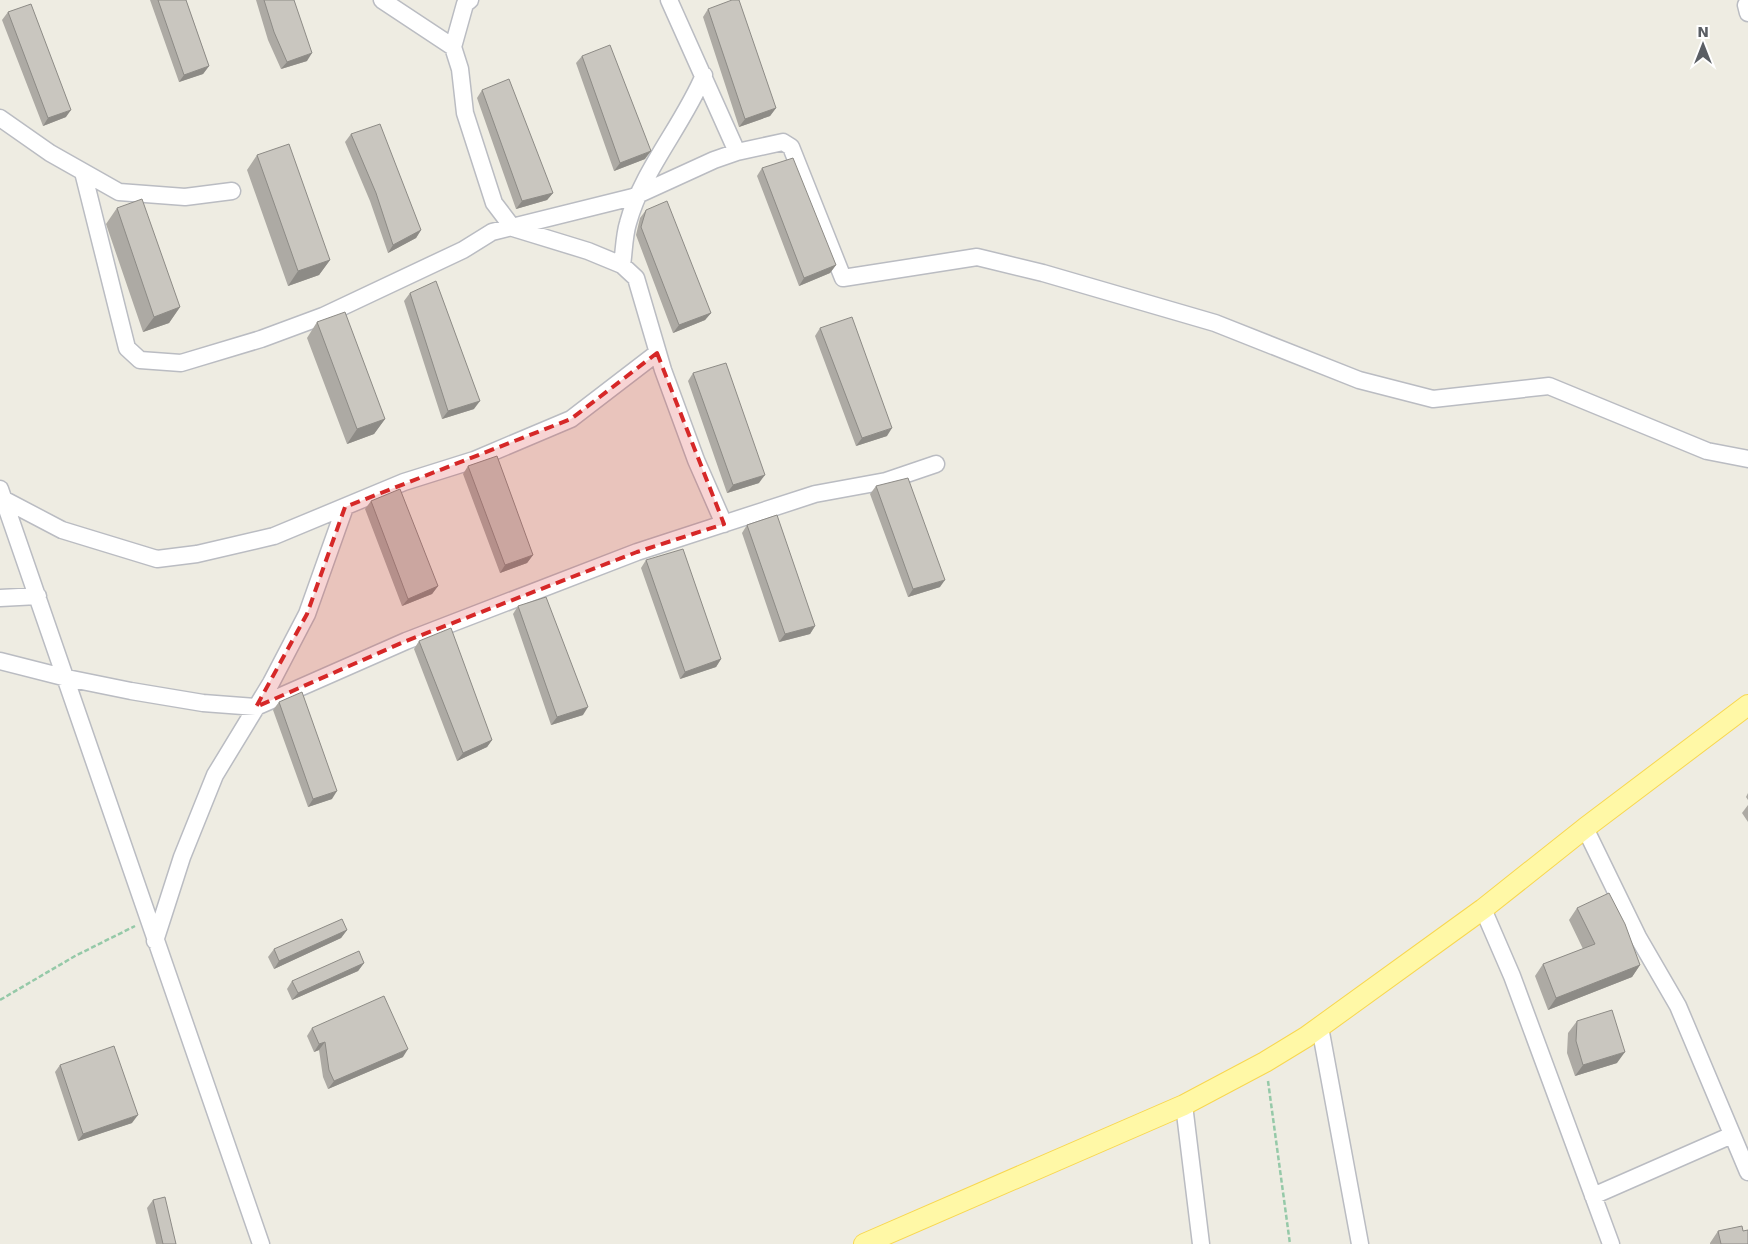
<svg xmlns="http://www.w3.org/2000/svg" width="1748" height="1244" font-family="'DejaVu Sans',sans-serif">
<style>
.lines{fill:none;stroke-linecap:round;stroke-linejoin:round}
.minor-casing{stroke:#babcc2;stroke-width:19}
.major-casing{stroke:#f8d750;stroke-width:22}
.path{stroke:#95c9a8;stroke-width:2.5;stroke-dasharray:5 2.5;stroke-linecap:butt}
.minor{stroke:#fff;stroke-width:16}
.major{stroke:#fff8a6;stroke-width:20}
.wall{fill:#adaaa4}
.shaded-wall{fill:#8d8b86}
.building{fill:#c9c6bf;stroke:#8d8b86}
.marked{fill:#d62828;fill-opacity:0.2;stroke:#d62828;stroke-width:4;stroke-dasharray:10 6;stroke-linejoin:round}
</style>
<rect width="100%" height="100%" fill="#eeece2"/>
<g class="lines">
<defs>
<path id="minor" d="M382,0L453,47
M470,0L465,4L453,47L460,69L465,113L494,203L513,228L588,251L622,265L636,278L663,370L696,460L724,524
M669,0L737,152L783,142L791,147L843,278L977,257L1043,273L1215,323L1359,380L1433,399L1549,386L1707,451L1748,459
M1746,5L1748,13
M0,118L50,153L119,192L185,197L232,191
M83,172L127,348L140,360L181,363L261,339L323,316L463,250L492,232L633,197L714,160L737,152
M622,265C624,252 624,236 628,223C642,171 683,125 704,75
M0,489L261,1244
M3,499L62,530L157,559L197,554L274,536L404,482L474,460L571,419L657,353
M0,598L38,596
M0,661L67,678L131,691L203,703L256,707L406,641L637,552L815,494L886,481L936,464
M1585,828L1638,937L1678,1006L1748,1172
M1483,909L1512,976L1611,1244
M155,941L182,857L215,775L271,683L307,614L345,507
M1320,1027L1360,1244
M1184,1105L1201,1244
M1593,1196L1732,1135"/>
<path id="major" d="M864,1244L1184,1105L1265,1062L1306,1037L1483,909L1585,828L1748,705"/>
</defs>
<use href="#minor" class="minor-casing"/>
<use href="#major" class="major-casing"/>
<path class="path" d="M0,1000L75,956L135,926
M1268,1081L1290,1244"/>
<use href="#minor" class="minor"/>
<use href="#major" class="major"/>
</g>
<path class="wall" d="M150,0H186L209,66L203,74L179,82Z
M256,0H294L307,61L281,69L268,40Z
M708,9L776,108L770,116L739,127L703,17Z
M8,12L66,117L43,126L2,20Z
M582,56L645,159L614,171L576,63Z
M482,90L553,193L547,200L516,209L477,98Z
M351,134L421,230L416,238L388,253L370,201L345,142Z
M257,155L330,260L319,275L288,286L247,170Z
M762,168L836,265L830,273L799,286L757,176Z
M117,208L180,307L169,323L143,332L106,224Z
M646,210L711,313L705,320L673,333L636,235L640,218Z
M410,293L474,409L442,419L404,301Z
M317,322L385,419L374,434L347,444L307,338Z
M820,328L887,436L856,446L815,336Z
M693,373L759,483L727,493L688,381Z
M468,466L533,555L527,563L500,573L463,474Z
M876,486L940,587L908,597L870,494Z
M371,501L438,586L432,594L402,606L365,509Z
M747,525L815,626L810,634L779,642L742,533Z
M646,560L721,659L716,667L680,679L641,568Z
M518,606L583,715L551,725L513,614Z
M419,641L492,740L487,747L457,761L414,649Z
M279,702L332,799L308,807L273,710Z
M1748,793V800L1746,797Z
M1748,805V822L1742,813Z
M1577,908L1640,965L1632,977L1548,1010L1535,976L1543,964L1583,949L1569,920Z
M347,930L341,938L274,969L268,957L274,949Z
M364,963L358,971L292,1000L287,989L292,981Z
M1577,1021L1617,1063L1575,1076L1567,1053L1568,1033Z
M312,1028L403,1057L328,1089L323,1077L319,1050L314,1052L307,1036Z
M60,1065L132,1123L78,1141L55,1072Z
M153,1200L176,1244H156L147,1208Z
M1718,1231L1748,1244H1710V1243Z"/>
<path class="shaded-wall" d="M312,53L307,61L281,69L287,62Z
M209,66L203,74L179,82L184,75Z
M776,108L770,116L739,127L745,119Z
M71,110L66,117L43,126L48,118Z
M651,151L645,159L614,171L620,163Z
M553,193L547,200L516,209L522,201Z
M421,230L416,238L388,253L393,245Z
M330,260L319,275L288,286L298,271Z
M836,265L830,273L799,286L804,278Z
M180,307L169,323L143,332L154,317Z
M711,313L705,320L673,333L679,325Z
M480,401L474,409L442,419L448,411Z
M385,419L374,434L347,444L357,429Z
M892,428L887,436L856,446L862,438Z
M765,475L759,483L727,493L733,485Z
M533,555L527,563L500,573L505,565Z
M945,580L940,587L908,597L913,589Z
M438,586L432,594L402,606L408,599Z
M815,626L810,634L779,642L785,634Z
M721,659L716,667L680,679L685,672Z
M588,707L583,715L551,725L557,717Z
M492,740L487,747L457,761L463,753Z
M337,791L332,799L308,807L313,799Z
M347,930L341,938L274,969L279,961Z
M364,963L358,971L292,1000L298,993Z
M1640,965L1632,977L1548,1010L1556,998Z
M325,1042L319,1050L314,1052L319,1044Z
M408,1049L403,1057L328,1089L334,1081Z
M1625,1052L1617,1063L1575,1076L1583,1065Z
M138,1115L132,1123L78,1141L83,1134Z"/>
<path class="building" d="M158,0H186L209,66L184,75Z
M264,0H294L312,53L287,62L274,32Z
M732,0H739L776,108L745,119L708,9Z
M31,4L71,110L48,118L8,12Z
M610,45L651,151L620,163L582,56Z
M509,79L553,193L522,201L482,90Z
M380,124L421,230L393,245L376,193L351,134Z
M289,144L330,260L298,271L257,155Z
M793,158L836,265L804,278L762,168Z
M142,199L180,307L154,317L117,208Z
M667,201L711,313L679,325L641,227L646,210Z
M436,281L480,401L448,411L410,293Z
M345,312L385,419L357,429L317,322Z
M852,317L892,428L862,438L820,328Z
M726,363L765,475L733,485L693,373Z
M497,456L533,555L505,565L468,466Z
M908,478L945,580L913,589L876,486Z
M400,489L438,586L408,599L371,501Z
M777,515L815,626L785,634L747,525Z
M683,549L721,659L685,672L646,560Z
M546,597L588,707L557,717L518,606Z
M451,628L492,740L463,753L419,641Z
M302,692L337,791L313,799L279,702Z
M1609,893L1625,924L1640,965L1556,998L1543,964L1595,944L1577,908Z
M342,919L347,930L279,961L274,949Z
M359,951L364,963L298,993L292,981Z
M384,996L408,1049L334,1081L329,1070L325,1042L319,1044L312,1028Z
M1612,1010L1625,1052L1583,1065L1576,1041L1577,1021Z
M114,1046L138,1115L83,1134L60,1065Z
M165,1197L176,1244H163L153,1200Z
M1742,1226L1743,1231L1748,1230V1244H1721L1718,1231Z"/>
<path class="marked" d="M657,353L724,524L637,552L406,641L256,707L307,614L345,507L571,419Z"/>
<g transform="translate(1703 45)" stroke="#ffffff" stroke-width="4" paint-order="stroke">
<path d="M0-4L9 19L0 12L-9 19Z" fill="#5a5e64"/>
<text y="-8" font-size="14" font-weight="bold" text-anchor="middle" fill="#5a5e64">N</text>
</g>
</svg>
